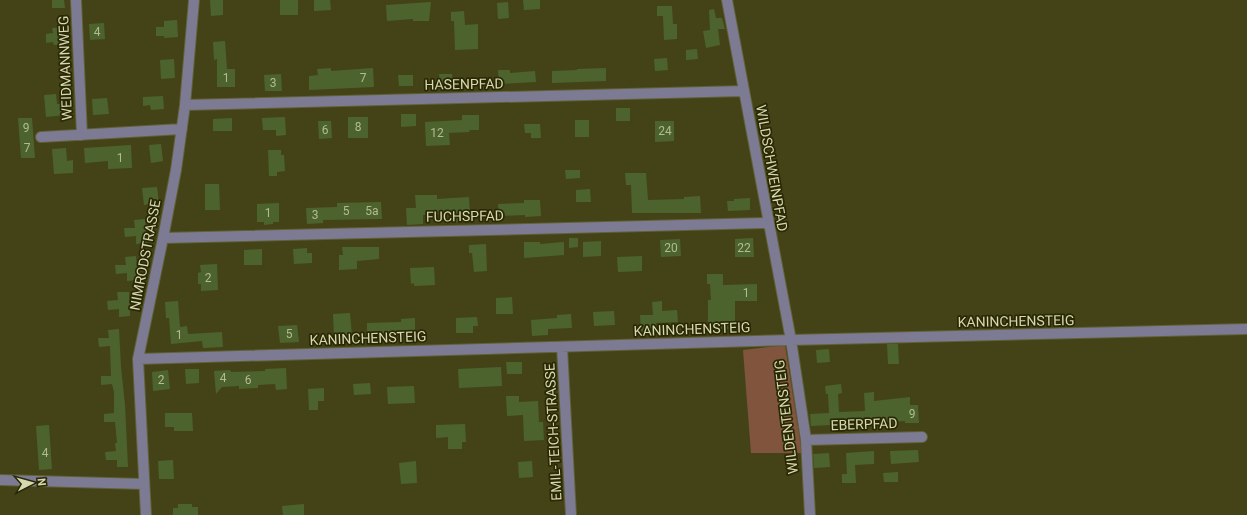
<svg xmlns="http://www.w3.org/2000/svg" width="1247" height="515" font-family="Roboto,sans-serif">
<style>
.green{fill:#80543d}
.building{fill:#4c632e}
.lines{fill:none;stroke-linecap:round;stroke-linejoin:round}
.minor-casing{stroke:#616136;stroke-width:12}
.minor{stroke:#7c7b93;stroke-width:10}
.labels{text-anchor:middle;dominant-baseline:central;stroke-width:3.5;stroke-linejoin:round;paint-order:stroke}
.number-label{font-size:12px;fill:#b4bb90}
.street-label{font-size:14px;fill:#d7d8b0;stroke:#2a2905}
</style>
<rect width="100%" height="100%" fill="#444317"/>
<path class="green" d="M785,345L802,453H751L743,350Z"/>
<path class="building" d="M52,0H64L65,8H52Z
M210,0H223V15L211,16Z
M280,0H298V15H280Z
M314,0H330L331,10L314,11Z
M523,0H540V9L524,10Z
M431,2L429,21H413V19L387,21L386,5Z
M508,2L509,18L498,19L497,3Z
M657,6H672L673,24H677V39L664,40L663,16H657Z
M714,9L716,18H722L725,29H718L720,45L706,48L703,31L710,30L709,10Z
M464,11L465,25L478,24V49L455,50L454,21H451V12Z
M177,20L178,37L164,38V36H156V27H164V21Z
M104,23L105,39L90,40L89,24Z
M65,27L66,44L54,45L53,42L46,43V34L53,33L52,28Z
M225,41L227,69H235V87H217V59L214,60L213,42Z
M697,49L698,59L686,60V50Z
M667,58L668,70L655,71L654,59Z
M174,59L175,78L161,79L160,60Z
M331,68V71L373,68L374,87L309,90V76L318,75L317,69Z
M606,68V81L552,83V71L577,70V69Z
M498,70H510V73L535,71L536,82L499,84Z
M281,74L282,91H265L264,75Z
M439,74H452L453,85H440Z
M398,75H413V86H399Z
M56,94L57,104L65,103L66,115L46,117L44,95Z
M163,96L164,109L151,110L150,105L143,106V97Z
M107,98L109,114L93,115L92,99Z
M616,108H630V121H616Z
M401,114H416V126L401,127Z
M462,115H479V130H470L469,132L449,133L450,145L426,146L425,122L462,120Z
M285,117L286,135L276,136V130H263L262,118Z
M348,117H368V138H348Z
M18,118H32L35,158H21Z
M232,118V131H213V119Z
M575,120H589V137H575Z
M318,121H331L332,138L319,139Z
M655,121H674V141L655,142Z
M524,124H540L541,138H531V133H525Z
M161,144L163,161L151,163L149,145Z
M131,145L132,168L108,169V161L85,163L84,148Z
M66,148L67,161L73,160V173L54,174L52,149Z
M268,150H281V155H284L285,171L277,172V176H269Z
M565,170H580V178L566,179Z
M625,173H646L648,200L684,199V197L700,196L701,213H632L631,185H626Z
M205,184H219L220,210H205Z
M157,187L159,203L144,205L142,188Z
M590,189L591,202H576V190Z
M415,195H437V199L469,197L470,218H466V221L456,222V219H451V214L423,215V224L407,225L406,208H416Z
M750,198V210L728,211L727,201H734V199Z
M524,200H540L541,216L525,217V215L499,216L498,204L524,203Z
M381,202L382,219L323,220V223L307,224L306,208L337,207V203Z
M279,203V222H273V224L264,225V222H257V204Z
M145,219L147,243L136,244V236L125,237L124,228H135L134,220Z
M569,238H578V247L569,248Z
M753,238L754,257H735V239Z
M680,239L681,256L661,257L660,240Z
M601,241V256L583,257V242Z
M524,242H540V244L564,242V255L524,258Z
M486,244L487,271L474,272L472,253H469V245Z
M342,247H379V259L357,261V269L339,270V255H343Z
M307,248V253H312V263L294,264L293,249Z
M262,249V265H244V250Z
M136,256L138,280L127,281V273L116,274L115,265H126L125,257Z
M642,256V271L618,272L617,257Z
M217,264L218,290L201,291V284H198V273L201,272L200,265Z
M434,267L435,285L414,286V283L411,284L410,268Z
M707,274H723V285L757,284V301H735V329H708V300H711L710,284H707Z
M117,292H129L130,316L119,317V309L108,310L107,301L118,300Z
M512,297L513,314H496V298Z
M178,301L180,327L187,326L188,334L222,332L223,347L203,348L202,341L171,344L169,318H166L165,302Z
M662,301V311L677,310L678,322L656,323V331L641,332L640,315H653L652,302Z
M614,311L615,325L594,326L593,312Z
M350,313L352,336L334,337L333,314Z
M571,314L572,328L548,329V335L532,336L531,320L557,318V315Z
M477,317L478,326H473V333H456V318Z
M415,318V334L389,335V338L367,339V323L401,322V319Z
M297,325L299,342L280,343L278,326Z
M119,329L121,367L125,405L128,467H117V460H106L105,452L116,451L115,443H117L115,422H104V414L114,413V392L112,384L101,385V376H111L110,346L99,347L98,338H109L108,330Z
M887,344H898L899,364H888Z
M829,349L830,362L817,363L816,350Z
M506,362H522V374H507Z
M501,367L502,386L459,388L458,369Z
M286,368L287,389L276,390L275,384L258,385V388L239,389V386L222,387L216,394L214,371L230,370L231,372L265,371V369Z
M185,369H199V383L186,384Z
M168,370L170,389L153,391L152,372Z
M370,383L371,394L354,395L353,384Z
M841,384L842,393L838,394L839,412L865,411L864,393L874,392V401L910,397V405H918L919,423H905V421L811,426L810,414L829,413L828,394H826L825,386Z
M414,386L415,403L388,404L387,387Z
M324,388V401H318V410H309L308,389Z
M506,396H519V402L538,401L539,422H543L544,440L524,441L523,415L507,416Z
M165,413H192L193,431H174V427H165Z
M465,424L466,442H462V449H448V437L436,438V425Z
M49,425L52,469L39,470L36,426Z
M918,450L919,462L891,464L890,451Z
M874,451V464L855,465L856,483H842V474H847L846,453Z
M829,453L830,467L814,468L813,454Z
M173,460L174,479H159L158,461Z
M416,461L417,483L401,484L399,463Z
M532,461L533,477L519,478L518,462Z
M898,472V482H884L883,473Z
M178,504H192V507H198V515H173V508H178Z
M304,504V515H283L282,506Z"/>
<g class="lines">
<defs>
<path id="minor" d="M76,0L82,135
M727,0L791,340L806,440L810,515
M185,105L744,91
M41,137L182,129
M163,238L768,223
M562,347L571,515
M138,359L791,340L1247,329
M806,440L922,437
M0,480L144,484
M146,515L138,359L163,238L176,170L185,105L194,0"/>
</defs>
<use href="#minor" class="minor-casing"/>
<use href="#minor" class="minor"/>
</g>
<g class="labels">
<g class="number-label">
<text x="97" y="32">4</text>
<text x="226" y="78">1</text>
<text x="363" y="78">7</text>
<text x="273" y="83">3</text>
<text x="358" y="127">8</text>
<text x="26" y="128">9</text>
<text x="325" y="130">6</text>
<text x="665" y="131">24</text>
<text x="437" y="133">12</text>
<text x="27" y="148">7</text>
<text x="120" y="158">1</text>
<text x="346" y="211">5</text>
<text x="372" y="211">5a</text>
<text x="268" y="213">1</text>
<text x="315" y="215">3</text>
<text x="671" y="248">20</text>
<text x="744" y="248">22</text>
<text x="208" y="278">2</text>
<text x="746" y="293">1</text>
<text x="289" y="334">5</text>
<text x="179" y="335">1</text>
<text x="223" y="378">4</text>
<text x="161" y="380">2</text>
<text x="248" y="380">6</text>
<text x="912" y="414">9</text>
<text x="45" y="453">4</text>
</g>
<g class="street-label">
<text transform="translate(65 68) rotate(-92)">WEIDMANNWEG</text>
<text transform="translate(464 84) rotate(-1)">HASENPFAD</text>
<text transform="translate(772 168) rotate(80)">WILDSCHWEINPFAD</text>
<text transform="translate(465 216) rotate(-1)">FUCHSPFAD</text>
<text transform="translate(145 255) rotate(-79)">NIMRODSTRASSE</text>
<text transform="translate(1016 321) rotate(-1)">KANINCHENSTEIG</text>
<text transform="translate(692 329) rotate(-2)">KANINCHENSTEIG</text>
<text transform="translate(368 338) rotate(-2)">KANINCHENSTEIG</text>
<text transform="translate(786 417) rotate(-97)">WILDENTENSTEIG</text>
<text transform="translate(864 424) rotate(-2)">EBERPFAD</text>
<text transform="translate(553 432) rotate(-93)">EMIL-TEICH-STRASSE</text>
</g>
</g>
<g transform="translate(32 483) rotate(84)" stroke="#2a2905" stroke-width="3" paint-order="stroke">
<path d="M0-3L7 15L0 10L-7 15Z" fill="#d7d8b0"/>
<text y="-6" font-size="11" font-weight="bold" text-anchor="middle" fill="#d7d8b0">N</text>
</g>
</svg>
